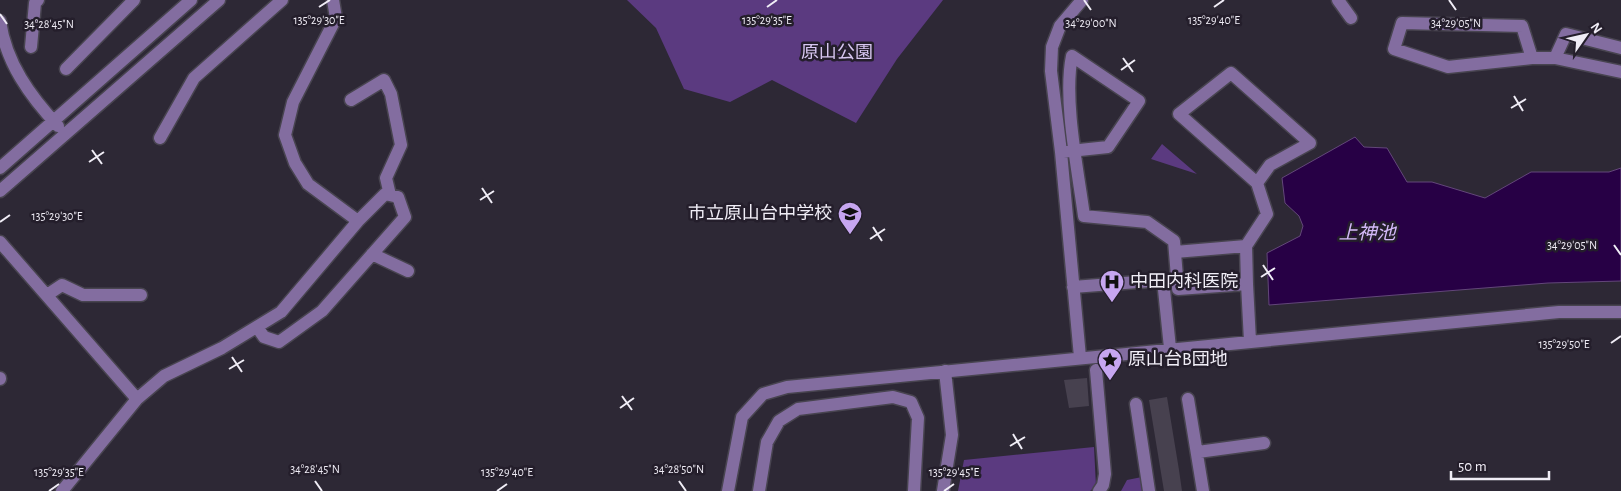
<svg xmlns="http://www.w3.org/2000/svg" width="1621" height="491" font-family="'Alegreya Sans','Noto Sans JP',sans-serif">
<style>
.green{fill:#5b3a80}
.water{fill:#270045;stroke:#63477a}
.building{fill:#47414f}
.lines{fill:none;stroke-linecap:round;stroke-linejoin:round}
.minor-casing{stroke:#484450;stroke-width:15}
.minor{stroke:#836da0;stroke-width:12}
.ticks{fill:none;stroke:#f0edf6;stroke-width:2}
.labels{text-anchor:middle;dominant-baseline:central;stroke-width:5;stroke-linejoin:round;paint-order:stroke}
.park-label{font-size:18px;fill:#d7c6f0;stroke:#241e2b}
.poi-label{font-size:18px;fill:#f0edf6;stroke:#241e2b;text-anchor:start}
.water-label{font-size:19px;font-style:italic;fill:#d3b9f8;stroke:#241e2b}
.ticks-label{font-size:12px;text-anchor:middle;fill:#f0edf6;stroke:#241e2b;stroke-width:5;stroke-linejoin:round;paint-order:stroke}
</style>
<rect width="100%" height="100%" fill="#2d2835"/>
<path class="green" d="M627,0H943L897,59L856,123L772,80L730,102L684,89L656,28Z
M1162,144L1197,174L1151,159Z
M1094,447L1096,486L1090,491H958L964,460Z
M1147,476L1149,491H1121L1127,480Z"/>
<path class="water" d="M1355,137L1364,147L1387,148L1407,182H1432L1485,198L1531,172H1609L1621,168V281L1548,283L1269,305L1267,253L1300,236L1303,226L1299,216L1285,203L1282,178Z"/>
<path class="building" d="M1087,378L1089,406L1069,408L1064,380Z
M1167,397L1179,470L1182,491H1164L1149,400Z"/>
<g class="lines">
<defs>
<path id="minor" d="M333,0L336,18L293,102L285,135L295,163L308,184L358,221
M1338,0L1351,18
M0,21C6,63 30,96 58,126
M31,47L35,3L38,0
M1532,58L1522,26L1402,23L1394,49L1448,67L1532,58H1555L1621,72
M1555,58L1566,34L1621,48
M66,69L134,0
M1231,73L1310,143L1270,165L1257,183L1179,114Z
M351,100L384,80L391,94L401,145L386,178L390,195
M160,138L194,78L282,0
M1061,152L1108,147L1139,101L1072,56C1063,99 1078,171 1084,216L1147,222L1174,241L1178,289L1247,284L1246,246L1175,252
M0,168L191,0
M0,191L219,0
M0,242L137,399
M1246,246L1267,214L1257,183
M372,254L408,271
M1247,284L1250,341
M1073,287L1163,280L1170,348
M47,295L62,285L83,295H141
M1080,357L1061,152L1051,71L1052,47L1060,26L1082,0
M1096,370L1105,474L1103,485L1099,491
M0,378V379
M1188,399L1203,491
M1136,404L1149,491
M1198,452L1264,443
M62,491L137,399L164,376L222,348L281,312L358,221L385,194L398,197L405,217L322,311L279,342L264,337L257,327
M728,491L742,417L763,394L787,387L1559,312H1621
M759,491L767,442L779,421L798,409L893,397L911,402L918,418L914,491
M943,491L952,435L945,371"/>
</defs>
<use href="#minor" class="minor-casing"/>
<use href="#minor" class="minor"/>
</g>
<path class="ticks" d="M1084,0L1091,10M1449,0L1456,10M319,7L330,0M767,7L777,0M1214,7L1224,0M0,14L7,24M1123,58L1133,72M1121,70L1135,60M1514,96L1523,111M1511,108L1526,99M92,150L102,164M89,162L104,152M482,188L492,203M480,200L494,191M0,222L10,215M873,227L882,241M870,239L885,229M1614,245L1621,255M1263,265L1273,280M1261,277L1275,268M1611,343L1621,336M232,357L242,372M229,369L244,360M622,396L632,410M620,408L634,398M1013,434L1022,449M1010,446L1025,437M315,481L322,491M679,481L686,491M49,491L59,484M497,491L507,484M944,491L954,484"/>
<defs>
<symbol id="school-pin" viewBox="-11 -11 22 30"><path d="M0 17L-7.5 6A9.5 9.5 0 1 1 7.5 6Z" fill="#c6a6f0" stroke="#241e2b"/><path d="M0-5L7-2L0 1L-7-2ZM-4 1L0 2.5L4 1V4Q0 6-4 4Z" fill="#111"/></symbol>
<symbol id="hospital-pin" viewBox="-11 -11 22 30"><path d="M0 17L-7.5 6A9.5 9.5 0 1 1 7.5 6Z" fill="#c6a6f0" stroke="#241e2b"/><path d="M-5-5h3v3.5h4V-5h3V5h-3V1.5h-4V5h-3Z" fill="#111"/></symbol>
<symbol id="sight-pin" viewBox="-11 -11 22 30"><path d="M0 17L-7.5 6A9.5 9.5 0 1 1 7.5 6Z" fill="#c6a6f0" stroke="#241e2b"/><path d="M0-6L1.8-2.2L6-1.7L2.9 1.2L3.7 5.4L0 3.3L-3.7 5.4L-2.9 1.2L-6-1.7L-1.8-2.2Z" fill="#111"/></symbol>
</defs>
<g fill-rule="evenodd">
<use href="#school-pin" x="836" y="200" width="28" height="38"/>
<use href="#hospital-pin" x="1098" y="268" width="28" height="38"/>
<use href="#sight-pin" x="1096" y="346" width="28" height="38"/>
</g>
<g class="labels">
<g class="park-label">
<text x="837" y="53">原山公園</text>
</g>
<g class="poi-label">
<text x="832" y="214" text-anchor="end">市立原山台中学校</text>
<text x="1130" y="282">中田内科医院</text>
<text x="1128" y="360">原山台B団地</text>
</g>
<g class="water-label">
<text x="1367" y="233">上神池</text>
</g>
</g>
<g class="ticks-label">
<text x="319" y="24">135°29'30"E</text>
<text x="767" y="24">135°29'35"E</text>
<text x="1214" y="24">135°29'40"E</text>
<text x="1091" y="27">34°29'00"N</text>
<text x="1456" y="27">34°29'05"N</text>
<text x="49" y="28">34°28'45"N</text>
<text x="57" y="220">135°29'30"E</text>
<text x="1572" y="249">34°29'05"N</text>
<text x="1564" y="348">135°29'50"E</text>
<text x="315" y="473">34°28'45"N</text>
<text x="679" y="473">34°28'50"N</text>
<text x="59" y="476">135°29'35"E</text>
<text x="507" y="476">135°29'40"E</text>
<text x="954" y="476">135°29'45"E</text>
</g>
<g transform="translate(1586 35) rotate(56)" stroke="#241e2b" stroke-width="4" paint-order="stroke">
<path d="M0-4L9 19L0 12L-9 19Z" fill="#f0edf6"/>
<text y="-8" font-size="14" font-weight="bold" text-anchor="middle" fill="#f0edf6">N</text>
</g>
<path d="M1451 471v8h98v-8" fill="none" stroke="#f0edf6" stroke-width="2.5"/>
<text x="1458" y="471" font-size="15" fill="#f0edf6" stroke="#241e2b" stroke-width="4" paint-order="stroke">50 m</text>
</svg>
